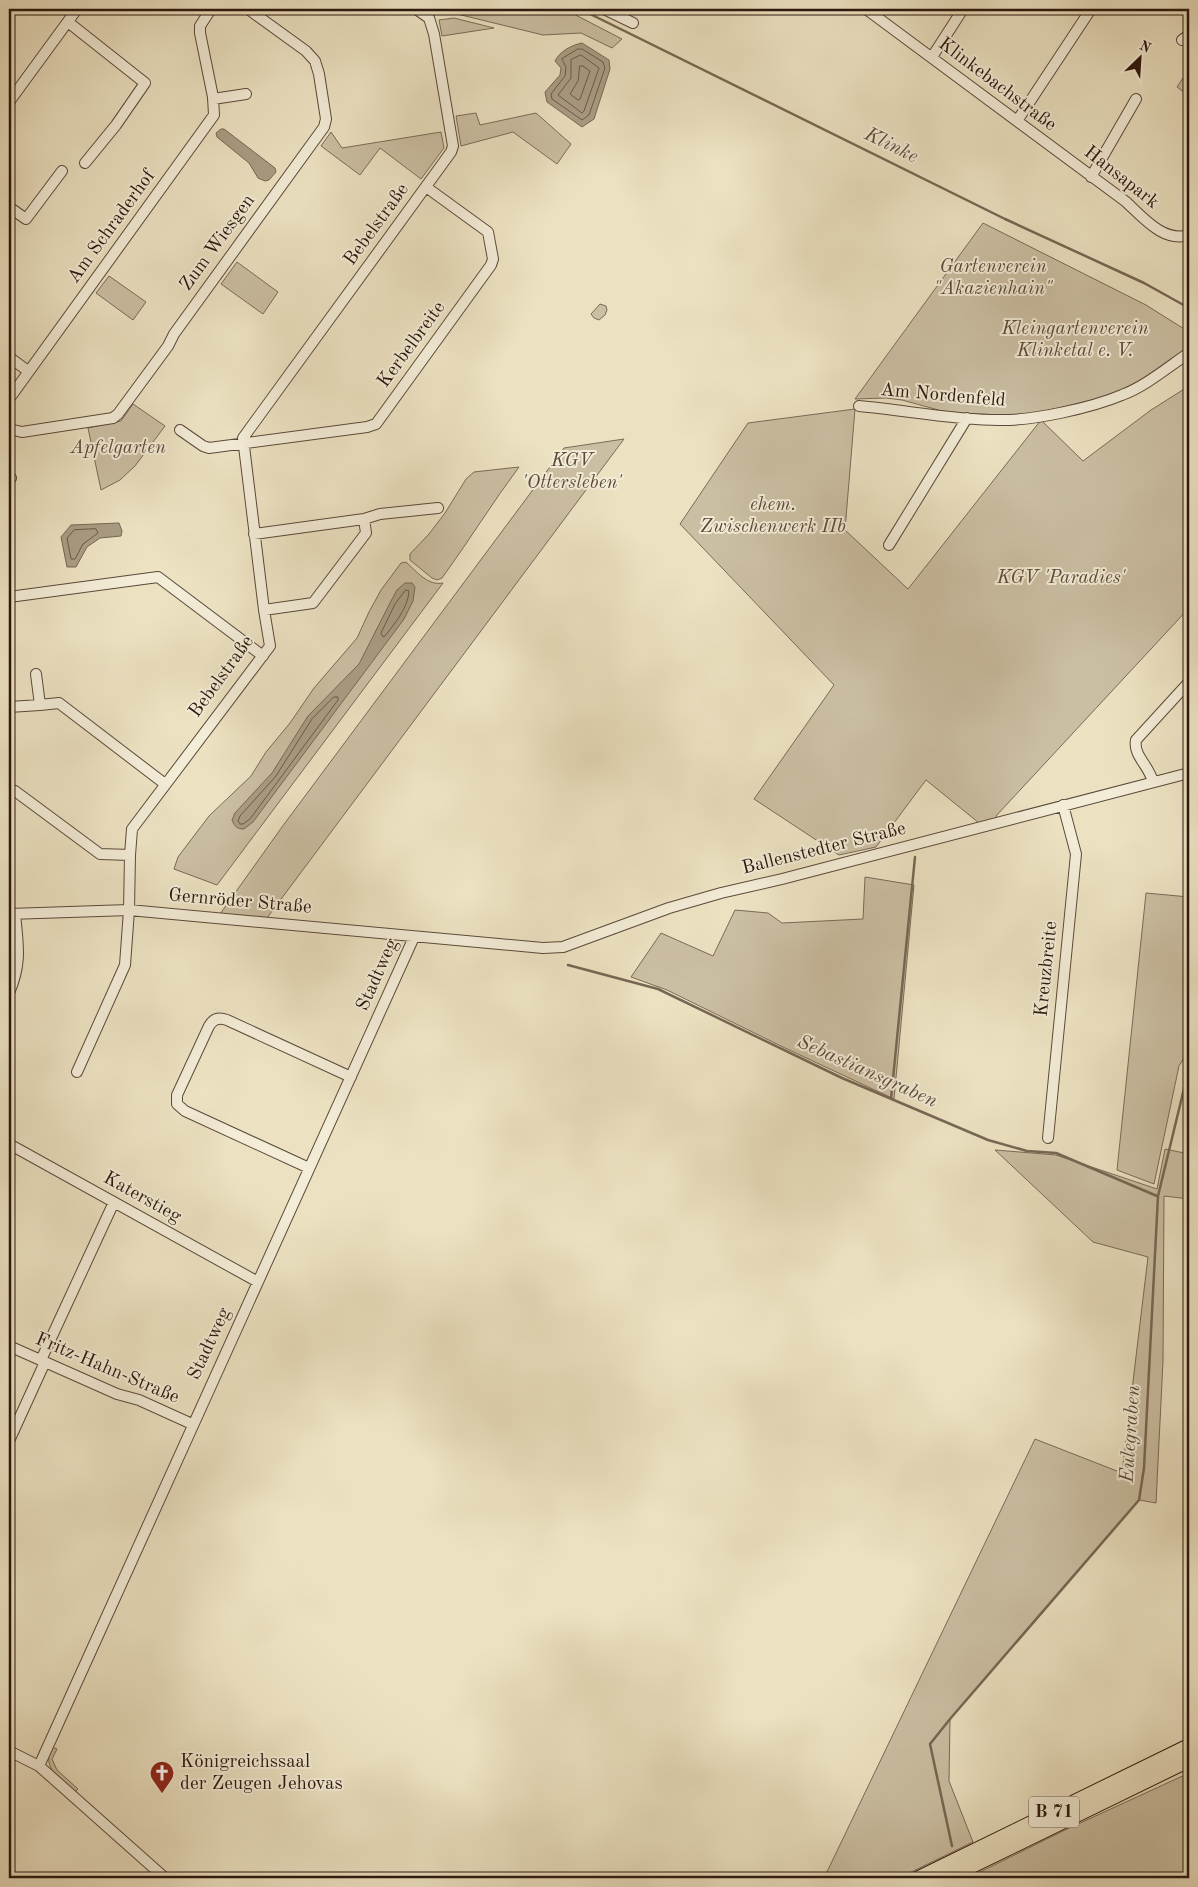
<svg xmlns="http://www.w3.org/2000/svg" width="1198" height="1887" font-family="'Old Standard TT',serif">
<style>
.green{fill:#cbbfa3;stroke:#7b6a58}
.water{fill:#aa9d84;stroke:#776754}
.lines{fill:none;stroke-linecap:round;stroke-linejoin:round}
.shore{stroke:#6a5a48;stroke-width:1}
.stream{stroke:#776754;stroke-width:2.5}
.minor-casing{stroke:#5b493a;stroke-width:12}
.highway-casing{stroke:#2b160c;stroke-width:16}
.minor{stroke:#f3ecd7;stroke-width:10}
.highway{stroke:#ece2c2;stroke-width:14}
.labels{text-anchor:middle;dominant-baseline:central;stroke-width:4;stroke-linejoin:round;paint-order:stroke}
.shield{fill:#f3ecd7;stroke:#675649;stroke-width:1}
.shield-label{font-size:18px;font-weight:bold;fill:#2b160c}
.street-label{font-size:19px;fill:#2b160c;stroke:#f3ecd7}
.park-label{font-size:19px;font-style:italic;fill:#5b4939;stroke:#f3ecd7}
.poi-label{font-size:19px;fill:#2b160c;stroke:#f3ecd7;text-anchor:start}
.water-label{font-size:20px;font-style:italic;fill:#5e4c3c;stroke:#f3ecd7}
</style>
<rect width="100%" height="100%" fill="#ece2c2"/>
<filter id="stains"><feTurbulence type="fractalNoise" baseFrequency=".004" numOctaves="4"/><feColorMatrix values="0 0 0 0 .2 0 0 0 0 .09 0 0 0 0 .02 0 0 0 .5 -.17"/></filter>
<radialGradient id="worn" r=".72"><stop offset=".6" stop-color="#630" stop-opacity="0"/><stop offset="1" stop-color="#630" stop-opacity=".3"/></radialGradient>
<path class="green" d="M429,9H564L622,39L612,48L581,33L543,35L453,13L433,12Z
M454,18L494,28L442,36L439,20Z
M1187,72L1189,73V96L1177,87Z
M476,113L480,125L536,113L571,144L557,164L513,132L461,146L456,116Z
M331,132L342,148L441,132L444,148L421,179L380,148L360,175L321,146Z
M983,223L1146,305L1189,332V347L1147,377L1123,390L1093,400L1032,414L997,417L942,411L902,400L886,398L855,399Z
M237,262L278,292L263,314L221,284Z
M109,276L146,302L133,320L96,293Z
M600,304L606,306L607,310L605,315L599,320L594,318L591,314Z
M1189,386V608L996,816L998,819L979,823L926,780L876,847L839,855L754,799L834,685L680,524L748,423L855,409L845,530L908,589L1041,420L1083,461L1151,410Z
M133,404L165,426L135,466L120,480L101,490L88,428L121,421Z
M624,439L267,918L220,914L282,827L564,448Z
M519,467C492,503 469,541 442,578L437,580L432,578L410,560V554L429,534L445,513L466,479L474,472Z
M406,562C417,572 428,586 443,583L217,885L174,869L178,857L209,816L251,776L266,752L290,723L314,688L357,638L369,612L381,590L401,563Z
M865,877L914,885L894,1099L785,1048L667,990L631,977L661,933L713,956L735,910L768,913L782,923L863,919Z
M1146,893L1189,897V1050L1179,1066L1154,1184L1117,1170Z
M1165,1149L1189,1154V1199L1164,1196L1163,1361L1156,1503L1139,1500L950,1719L949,1781L973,1842L899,1878H824L1035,1439L1122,1473L1148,1257L1093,1242L995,1150L1056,1155L1157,1189Z
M52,1747L57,1749L52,1759L57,1770L78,1789L75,1792C60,1778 41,1769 52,1747Z
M1189,1773V1878H968L1065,1830Z"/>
<path class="water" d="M582,43L609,60L610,69L594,119L582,127L547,102L545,92L560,75L561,68L555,61C560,51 572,45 582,43Z
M221,129H224L275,168L276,172L269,180L265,181L258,178L249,163L217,137L216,133Z
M119,523L122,531L121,536L100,538L87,547L76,567H67L61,537L71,525Z
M405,583H412L415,587L413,601L404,619L253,822L244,829C237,829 235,827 232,820L235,813L272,773L308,716L359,664L391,601L397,590Z"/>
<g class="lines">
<path class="shore" d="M578,49H582L603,62L605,68L589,115L582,120L552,99L551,94L565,76L566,67L562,59Z
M581,55L599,68L584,111L582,113L558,95L571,78V60Z
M580,66H583L590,71L580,99L578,100L570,94L578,81Z
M96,529L98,533L83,544L75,559H71L67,538L74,530Z
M406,590L409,591C408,608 395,623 385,636L383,637L381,633L395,604Z
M334,697H338V700L250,819L243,824H240L238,821L240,816L276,776L312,719Z"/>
<path class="stream" d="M580,9L1005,219L1144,283L1189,308
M568,965L658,989L842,1078L988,1140L1027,1151L1056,1153L1157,1196
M891,1099L915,857
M952,1846L930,1744L950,1719L1139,1500L1144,1468L1158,1196L1189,1068"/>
<defs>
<path id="minor" d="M604,9L633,23
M866,9L1125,201C1143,217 1163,243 1189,235
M68,22L145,83L116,125L85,163
M1182,40L1189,35
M932,57L963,9
M213,99L246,94
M9,102L77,9
M1017,121L1091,9
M1091,177L1136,99
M9,207L26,219L62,171
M9,357L28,371
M9,399L214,115L213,97L200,33V26L211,9
M859,406C905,410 952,420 999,420C1032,421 1091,408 1122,395C1146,386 1168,367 1189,353
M9,429L22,432L113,418L118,414L168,346L174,334L324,127L326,119L319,74L315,61L306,51L248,9
M180,430L203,446L209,448L367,427L376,424L491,265L493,259L488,232L426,187
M9,477L11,478
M364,519L380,514L438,508
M254,534L364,519L366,533L313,603L264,610
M889,545L967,418
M9,597L158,577L263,656
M40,705L59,703L165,784
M9,707L40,705L36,674
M1153,782C1149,765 1133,756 1136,740L1189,682
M9,792L15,791L100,854L130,855
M9,914L129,910L543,948L563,947L669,908L721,893L782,879L1189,773
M9,993C22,963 18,945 15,914
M77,1072L125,965L129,910L130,855L132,829L270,646L264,610L243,438L451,152L453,146L434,34L429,18L416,9
M1048,1138L1076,854L1063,805
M9,1144L258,1282
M309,1168L185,1111L177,1104V1095L209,1026C213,1019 219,1017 227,1020L351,1077
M9,1346L117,1394L139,1400L192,1424
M41,1360L114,1202
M9,1441L45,1362
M9,1751L39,1766L165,1878
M39,1766C163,1489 289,1213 414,937"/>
<path id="highway" d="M919,1878L1189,1746
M947,1878L1189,1760"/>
</defs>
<use href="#minor" class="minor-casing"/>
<use href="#highway" class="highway-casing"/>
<use href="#minor" class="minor"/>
<use href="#highway" class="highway"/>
</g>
<defs>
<symbol id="church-pin" viewBox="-11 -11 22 30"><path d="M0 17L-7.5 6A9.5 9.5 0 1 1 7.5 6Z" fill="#8f2418" stroke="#f3ecd7"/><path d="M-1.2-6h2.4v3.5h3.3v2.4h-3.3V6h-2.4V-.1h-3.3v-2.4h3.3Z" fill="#fff"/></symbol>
</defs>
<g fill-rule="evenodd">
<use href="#church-pin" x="148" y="1759" width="28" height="38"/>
</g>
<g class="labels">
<rect class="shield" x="1029" y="1796.5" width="50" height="31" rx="4"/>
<g class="shield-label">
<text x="1054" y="1812">B 71</text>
</g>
<g class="street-label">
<text transform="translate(997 85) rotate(37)">Klinkebachstraße</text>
<text transform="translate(1121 178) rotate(38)">Hansapark</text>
<text transform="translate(377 225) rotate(-54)">Bebelstraße</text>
<text transform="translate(112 227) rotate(-54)">Am Schraderhof</text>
<text transform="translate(218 243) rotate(-54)">Zum Wiesgen</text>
<text transform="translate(412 345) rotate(-54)">Kerbelbreite</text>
<text transform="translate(943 396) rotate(5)">Am Nordenfeld</text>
<text transform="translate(222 677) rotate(-54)">Bebelstraße</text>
<text transform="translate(824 849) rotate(-14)">Ballenstedter Straße</text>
<text transform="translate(240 902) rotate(5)">Gernröder Straße</text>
<text transform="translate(1047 969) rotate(-84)">Kreuzbreite</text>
<text transform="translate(378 975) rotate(-66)">Stadtweg</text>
<text transform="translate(142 1198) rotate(29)">Katerstieg</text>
<text transform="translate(210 1344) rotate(-65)">Stadtweg</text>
<text transform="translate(107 1369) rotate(23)">Fritz-Hahn-Straße</text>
</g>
<g class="park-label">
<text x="993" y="267">Gartenverein<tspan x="993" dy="22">"Akazienhain"</tspan></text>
<text x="1075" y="329">Kleingartenverein<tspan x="1075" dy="22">Klinketal e. V.</tspan></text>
<text x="118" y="448">Apfelgarten</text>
<text x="572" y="461">KGV<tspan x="572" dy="22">'Ottersleben'</tspan></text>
<text x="773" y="505">ehem.<tspan x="773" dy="22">Zwischenwerk IIb</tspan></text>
<text x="1061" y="578">KGV 'Paradies'</text>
</g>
<g class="poi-label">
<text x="180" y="1762">Königreichssaal<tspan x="180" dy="22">der Zeugen Jehovas</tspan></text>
</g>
<g class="water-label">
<text transform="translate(891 146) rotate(26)">Klinke</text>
<text transform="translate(867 1072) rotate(24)">Sebastiansgraben</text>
<text transform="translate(1131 1434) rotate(-86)">Eulegraben</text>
</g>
</g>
<rect width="1198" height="1887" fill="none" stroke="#ece2c2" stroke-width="30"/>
<rect x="10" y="10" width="1178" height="1867" fill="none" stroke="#2b160c" stroke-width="2.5"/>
<rect x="15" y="15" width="1168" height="1857" fill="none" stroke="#2b160c"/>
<g transform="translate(1140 58) rotate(25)" stroke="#f3ecd7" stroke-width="4" paint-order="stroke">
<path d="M0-4L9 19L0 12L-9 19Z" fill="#2b160c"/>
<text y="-8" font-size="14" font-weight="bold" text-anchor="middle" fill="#2b160c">N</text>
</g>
<rect width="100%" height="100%" filter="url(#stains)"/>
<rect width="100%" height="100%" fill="url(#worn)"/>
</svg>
